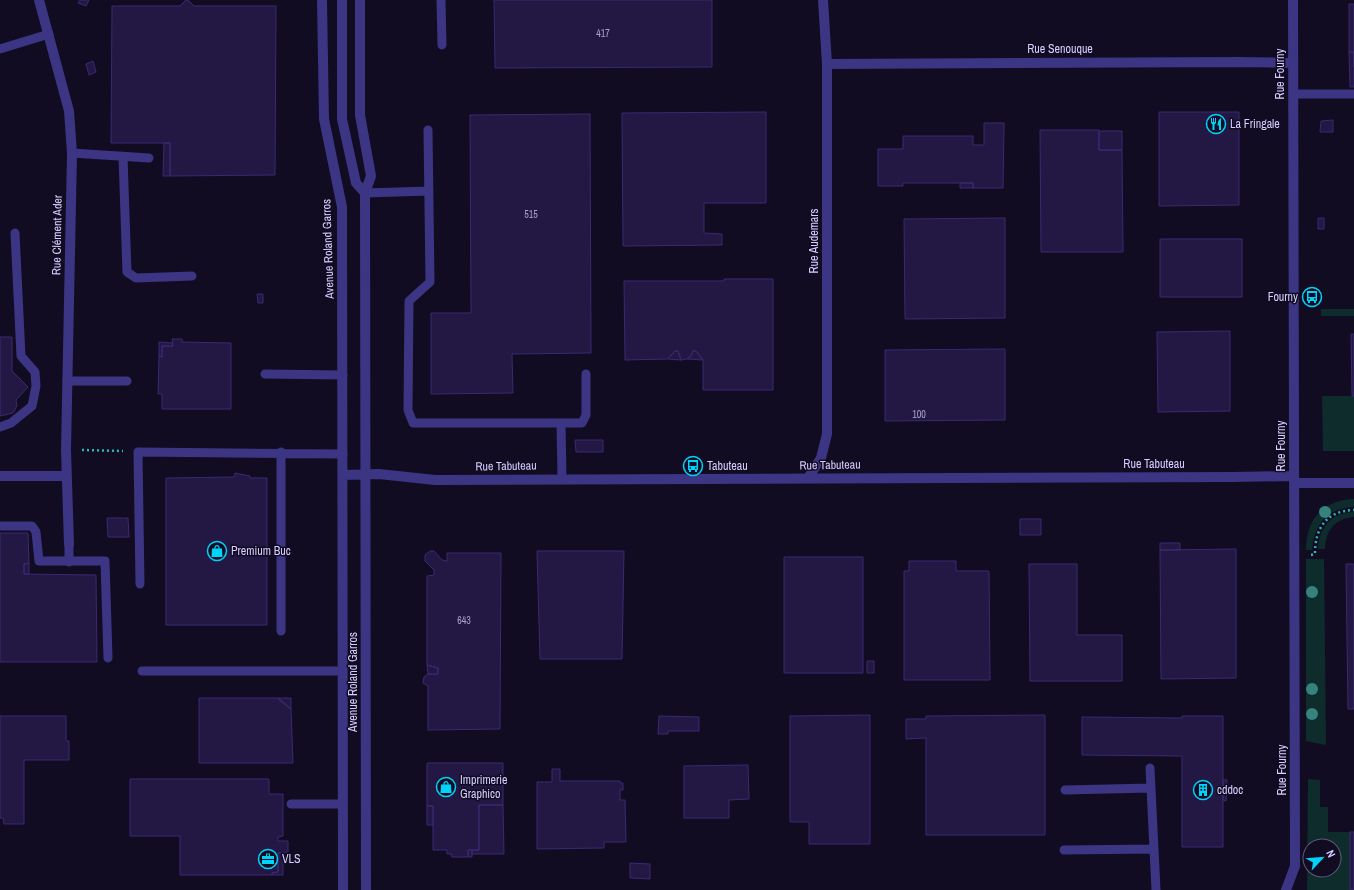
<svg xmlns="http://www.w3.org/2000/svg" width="1354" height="890" font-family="'Archivo Narrow',sans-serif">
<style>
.green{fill:#0f2c2c;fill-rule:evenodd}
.building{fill:#231844;stroke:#3b2971}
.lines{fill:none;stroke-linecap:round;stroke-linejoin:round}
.path{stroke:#29b8b7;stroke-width:2.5;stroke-dasharray:2 3;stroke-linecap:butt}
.service{stroke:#3c3583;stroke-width:9}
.minor{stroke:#3c3583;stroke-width:10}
.tree{fill:#36837d}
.labels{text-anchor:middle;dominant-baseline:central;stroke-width:3;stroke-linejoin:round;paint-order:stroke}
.number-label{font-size:10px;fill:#a9a0d0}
.street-label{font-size:12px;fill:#d6ceff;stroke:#110c22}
.poi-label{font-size:12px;fill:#d6ceff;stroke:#110c22;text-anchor:start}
</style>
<rect width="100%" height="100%" fill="#110c22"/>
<path class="green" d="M1321,309H1354V316H1321Z
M1322,396H1354V451H1323Z
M1354,499V507C1328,508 1314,524 1312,550H1306C1306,519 1323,500 1354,499Z
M1354,512V517C1334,519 1326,530 1325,549H1318C1319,527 1331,513 1354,512Z
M1306,559H1324L1326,745L1306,741Z
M1308,779L1320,780V807H1328V832H1350V890H1307ZM1310,846H1334V870H1310Z"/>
<path class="building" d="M80,0H89L86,6L78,3Z
M186,0H188L194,6H276L275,175L170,176V143H111L112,6H180Z
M494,0H712V67L495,68Z
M1349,4H1354V67V52H1349Z
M1349,52H1354V87H1350Z
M93,61L96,72L89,75L86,64Z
M766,112V203H704V233L722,234V245L623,246L622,113Z
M1159,112H1239V205L1159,206Z
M590,114L591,353L512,354L513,393L431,394V313H471L470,115Z
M1333,120V132H1320L1321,121Z
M984,123H1004L1003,188H973V183H903V186H878V149H903V136H973V145H984Z
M1040,130H1099V150H1122L1123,252H1041Z
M1099,131H1122V150H1099Z
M164,143H170V176H163Z
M960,183H973V188H960Z
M1005,218V318L905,319L904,219Z
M1318,218H1324V229H1318Z
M1160,239H1242V297H1160Z
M724,279H773V390H703V360L696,351H693L691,356L687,359L681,360L678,351H675L668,359L625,360L624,281H724Z
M257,294H263V303H258Z
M1230,331V411L1158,412L1157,332Z
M1351,334H1354V396H1352Z
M0,337H12V371L28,387L16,400L17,406L13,413L0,416Z
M172,339H182V342L231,343V409H162V394H158L159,356L162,357V346H173Z
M159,342L172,343L173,346H162V357L159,356Z
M1005,349V420L885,421V350Z
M675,351H678L681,360L668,359Z
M693,351H696L703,360L687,359L691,356Z
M575,440H603V452H576Z
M235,473L250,476V478H267V625H166V478L234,477Z
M107,518H128L129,537H108Z
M1020,519H1041V535H1020Z
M0,533H28L29,563L24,564V574L96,575L97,662H0Z
M1160,543H1180V550H1160Z
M1236,549V678L1161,679L1160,550Z
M430,551H434L442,560L447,561V553H501L500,729L428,730V686L423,683L424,677L428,674H438V668L427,665V576L434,575V570L425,561V555Z
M537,551H624L622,659H540Z
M784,557H863V673H784Z
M909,561H956V571H989L990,680H904V571H909Z
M29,563V574H24V564Z
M1029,564H1077V635H1122V681H1030Z
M1346,564H1354V709H1348Z
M867,661H874V673H867Z
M427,665L438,668V674H428Z
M199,698H279L291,709L293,763H199Z
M279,698H291V709L279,700Z
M870,715V844H809V822H790V716Z
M1045,715V835H926V738L906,739V719H926V716Z
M0,716H66V741H69V760H24V824H4L3,818H0Z
M659,716L699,717V731H668V734H658Z
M1182,716H1223V847H1182V756L1082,755V717L1182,718Z
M427,763H503V805H479V850H468V857H452L451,854H447V850H433V806H427Z
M748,765L749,799L729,800V818H684V766Z
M552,769H560V781H620V783H623V790H620V800H625L626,842H604V848L537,849V782H552Z
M130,779H269V794H283V836L278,837V841H288V852L278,853V872L272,873V875H180V836H130Z
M1223,780H1227L1226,801L1223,800Z
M479,805H503L504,854H472V850H479Z
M427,806H433V825H427Z
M1350,832H1354V890H1350Z
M468,850H472V857H468Z
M278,853H283V875H272V873L278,872Z
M630,863L650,864V879L630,878Z"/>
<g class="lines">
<path class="path" d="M82,450L123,451
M1311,555L1315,554C1315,528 1326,511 1354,510"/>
<path class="service" d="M441,0L442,45
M0,49L49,34
M1293,94H1354
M428,130L430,282L409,301L408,410L413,423H582L586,415V374
M72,153L149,158
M123,157L127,272L136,278L192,276
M365,193L429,191
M265,374L343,375
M67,381H127
M561,423L562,479
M0,427L11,423L32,406L36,386L35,372L21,356L15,233
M0,526H32L36,532L39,561H105L108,658
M69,562V544
M140,584L138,452L343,454
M281,631V452
M142,671H342
M1150,768L1156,890
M1065,790L1151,788
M291,804H342
M1064,850L1154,849"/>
<path class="minor" d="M39,0L69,111L72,153L66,450L69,544
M322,0L324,119L342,207L343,890
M342,0V119L356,183L365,193
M360,0V115L371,176L365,193L366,890
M827,64L1240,62L1293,63
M343,475L379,474L435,480L1233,477L1294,476
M0,476H66
M808,478L821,458L827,434V64L823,0
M1294,483H1354
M1286,890L1295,866L1293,0"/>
</g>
<g class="tree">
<circle cx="1325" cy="512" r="6"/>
<circle cx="1312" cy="592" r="6"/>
<circle cx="1312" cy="689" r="6"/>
<circle cx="1312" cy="714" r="6"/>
</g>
<defs>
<symbol id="restaurant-ring" viewBox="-11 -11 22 22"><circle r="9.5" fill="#110c22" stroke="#00d3f9" stroke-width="1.5"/><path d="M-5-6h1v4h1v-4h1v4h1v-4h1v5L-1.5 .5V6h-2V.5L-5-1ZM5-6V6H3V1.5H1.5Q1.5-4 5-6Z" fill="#00d3f9"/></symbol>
<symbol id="bus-ring" viewBox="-11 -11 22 22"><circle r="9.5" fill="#110c22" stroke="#00d3f9" stroke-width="1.5"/><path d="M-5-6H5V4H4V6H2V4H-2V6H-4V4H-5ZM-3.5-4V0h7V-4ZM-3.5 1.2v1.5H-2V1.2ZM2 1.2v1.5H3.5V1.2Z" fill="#00d3f9"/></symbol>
<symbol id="shop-ring" viewBox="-11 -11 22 22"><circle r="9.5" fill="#110c22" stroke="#00d3f9" stroke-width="1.5"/><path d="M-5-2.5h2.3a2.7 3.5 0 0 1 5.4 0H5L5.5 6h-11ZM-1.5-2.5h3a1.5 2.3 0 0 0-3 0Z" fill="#00d3f9"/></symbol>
<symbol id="building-ring" viewBox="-11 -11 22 22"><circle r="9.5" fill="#110c22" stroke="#00d3f9" stroke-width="1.5"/><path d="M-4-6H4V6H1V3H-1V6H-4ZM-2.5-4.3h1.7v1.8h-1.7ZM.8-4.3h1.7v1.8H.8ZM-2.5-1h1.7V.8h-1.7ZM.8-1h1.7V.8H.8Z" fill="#00d3f9"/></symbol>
<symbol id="office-ring" viewBox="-11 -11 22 22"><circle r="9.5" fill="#110c22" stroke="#00d3f9" stroke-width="1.5"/><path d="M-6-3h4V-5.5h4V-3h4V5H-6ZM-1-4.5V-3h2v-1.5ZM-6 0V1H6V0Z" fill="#00d3f9"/></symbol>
</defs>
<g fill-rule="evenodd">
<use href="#restaurant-ring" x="1205" y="113" width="22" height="22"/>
<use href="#bus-ring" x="1301" y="286" width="22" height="22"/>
<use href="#bus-ring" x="682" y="455" width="22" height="22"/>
<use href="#shop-ring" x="206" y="540" width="22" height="22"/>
<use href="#shop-ring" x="435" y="776" width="22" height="22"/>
<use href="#building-ring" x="1192" y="779" width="22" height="22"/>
<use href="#office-ring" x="257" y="848" width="22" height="22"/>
</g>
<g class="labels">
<g class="number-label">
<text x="603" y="33">417</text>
<text x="531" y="214">515</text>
<text x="919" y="414">100</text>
<text x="464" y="620">643</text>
</g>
<g class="street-label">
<text x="1060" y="49">Rue Senouque</text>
<text transform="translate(1280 74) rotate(-90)">Rue Fourny</text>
<text transform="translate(57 235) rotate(-89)">Rue Clément Ader</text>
<text transform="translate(814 241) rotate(-90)">Rue Audemars</text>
<text transform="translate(328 249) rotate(-92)">Avenue Roland Garros</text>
<text transform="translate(1281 446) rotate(-90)">Rue Fourny</text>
<text x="1154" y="464">Rue Tabuteau</text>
<text transform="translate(830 465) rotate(-1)">Rue Tabuteau</text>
<text transform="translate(506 466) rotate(-1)">Rue Tabuteau</text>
<text transform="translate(353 682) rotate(-90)">Avenue Roland Garros</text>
<text transform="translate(1282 770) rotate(-90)">Rue Fourny</text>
</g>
<g class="poi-label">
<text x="1230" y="124">La Fringale</text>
<text x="1298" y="297" text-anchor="end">Fourny</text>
<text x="707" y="466">Tabuteau</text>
<text x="231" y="551">Premium Buc</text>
<text x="460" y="780">Imprimerie<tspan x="460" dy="14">Graphico</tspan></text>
<text x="1217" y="790">cddoc</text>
<text x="282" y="859">VLS</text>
</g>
</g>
<g transform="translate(1322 858) rotate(64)"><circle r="19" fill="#110c22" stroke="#605a7a"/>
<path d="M0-3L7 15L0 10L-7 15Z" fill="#00d3f9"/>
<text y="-6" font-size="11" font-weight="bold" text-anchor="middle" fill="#d6ceff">N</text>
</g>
</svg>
